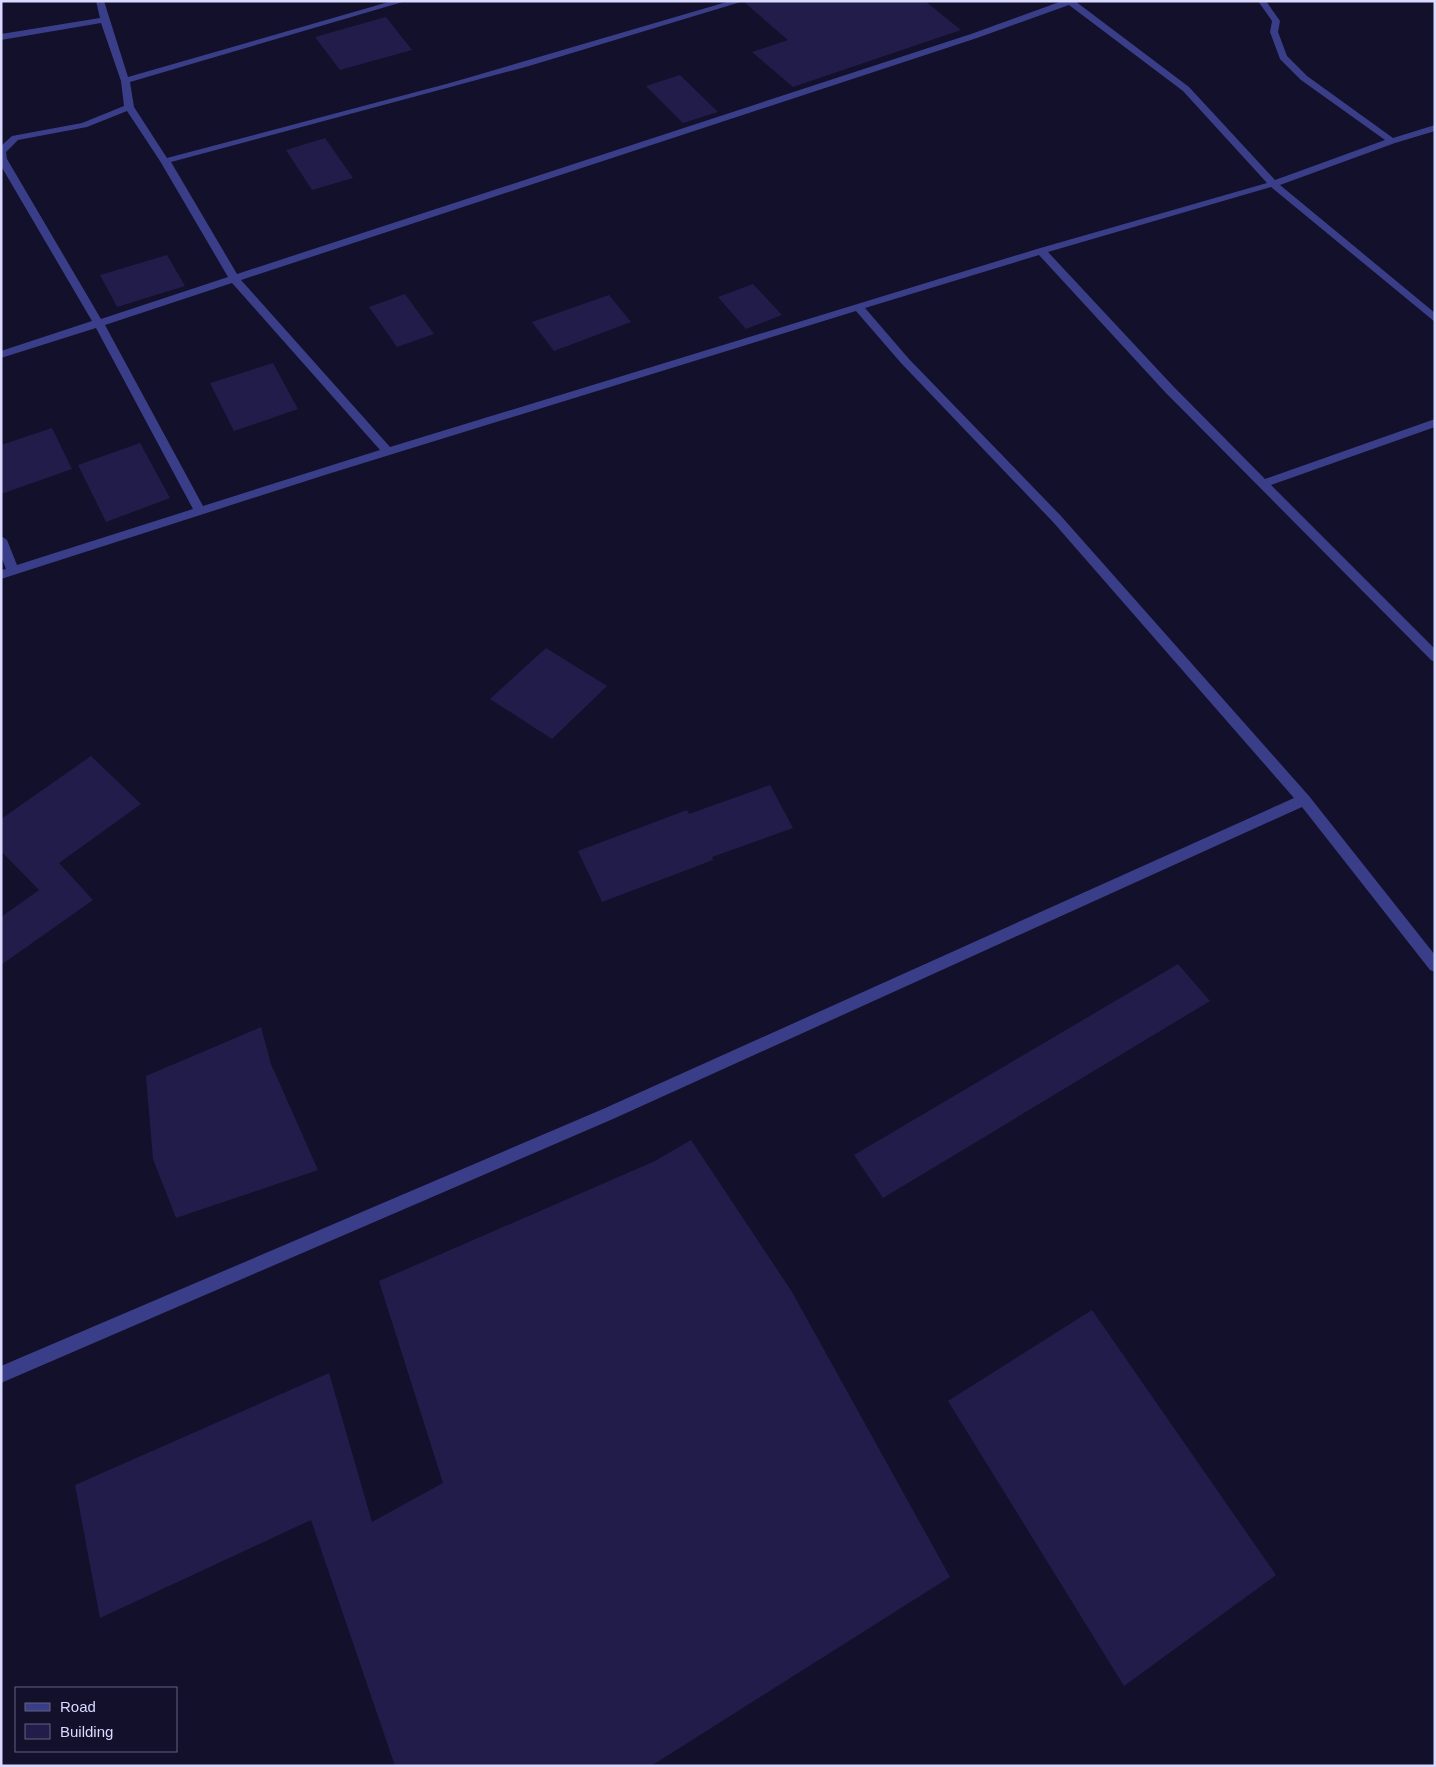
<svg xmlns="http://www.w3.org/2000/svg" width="1436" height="1767" font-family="Helvetica,sans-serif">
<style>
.building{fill:#221c4b}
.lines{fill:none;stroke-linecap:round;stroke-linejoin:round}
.minor{fill:#3a3e89;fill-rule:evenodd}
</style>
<rect width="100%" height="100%" fill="#12102a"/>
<path class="building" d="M746,1H925L961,30L793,87L752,52L788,40L745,3Z
M386,17L412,50L340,70L315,37Z
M680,75L718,112L683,123L646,86Z
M325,138L353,178L312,190L286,150Z
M167,255L185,286L117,307L100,275Z
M753,284L782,315L746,329L718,297Z
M405,294L434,334L397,347L369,307Z
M609,295L631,322L554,351L532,322Z
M273,363L298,409L234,431L210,383Z
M52,428L72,469L1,494V445Z
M140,443L170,498L106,522L78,465Z
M546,648L607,686L552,739L490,699Z
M91,756L141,804L59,863L93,900L1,965V917L39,890L1,851V819Z
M770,785L793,828L712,857L713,860L602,902L578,851L687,810L689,814Z
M1178,964L1210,1001L883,1198L854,1155Z
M261,1027L271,1064L318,1170L176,1218L153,1159L146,1076Z
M691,1140L792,1292L950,1577L651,1766H395L311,1520L100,1618L75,1485L329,1373L372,1522L443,1483L379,1281L655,1161Z
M1092,1310L1276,1575L1124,1686L948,1401Z"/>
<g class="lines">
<path class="minor" d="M96,1H104L128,77L392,1H406L130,82L134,107L167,158L450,83L730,1H744L529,66L171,162L237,274L971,34L1062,1H1075L1189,87L1275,180L1385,140L1301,80L1280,59L1270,32L1272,21L1258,1H1266L1280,21L1278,32L1287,56L1307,76L1393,138L1435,125V131L1395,143L1280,185L1435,313V322L1271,187L1048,252L1173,386L1265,479L1435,419V427L1271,485L1435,649V662L1431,660L1165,392L1039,255L865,308L909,359L1061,516L1309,796L1435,955V972L1430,970L1302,807L613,1119L1,1383V1366L603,1109L1294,798L1053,522L901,363L856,311L328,474L1,579V570L6,569L1,556V536L7,540L17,565L193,509L96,328L1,358V351L92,321L1,166V146L12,136L82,123L124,106L121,81L101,23L1,40V34L100,18ZM1069,5L1183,91L1267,183L1037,249L390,447L241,280L977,38ZM127,111L160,161L228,277L101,319L7,159L6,152L18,140L87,127ZM232,283L380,450L203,506L105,325Z"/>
</g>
<rect width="1436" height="1767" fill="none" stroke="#dad9ff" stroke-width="5"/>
<rect x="15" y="1687" width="162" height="65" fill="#12102a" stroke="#62607f"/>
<rect x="25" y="1703" width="25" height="8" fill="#3a3e89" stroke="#62607f"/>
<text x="60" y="1712" font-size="15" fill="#dad9ff">Road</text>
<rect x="25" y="1724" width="25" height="15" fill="#221c4b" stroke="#62607f"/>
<text x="60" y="1737" font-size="15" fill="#dad9ff">Building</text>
</svg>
